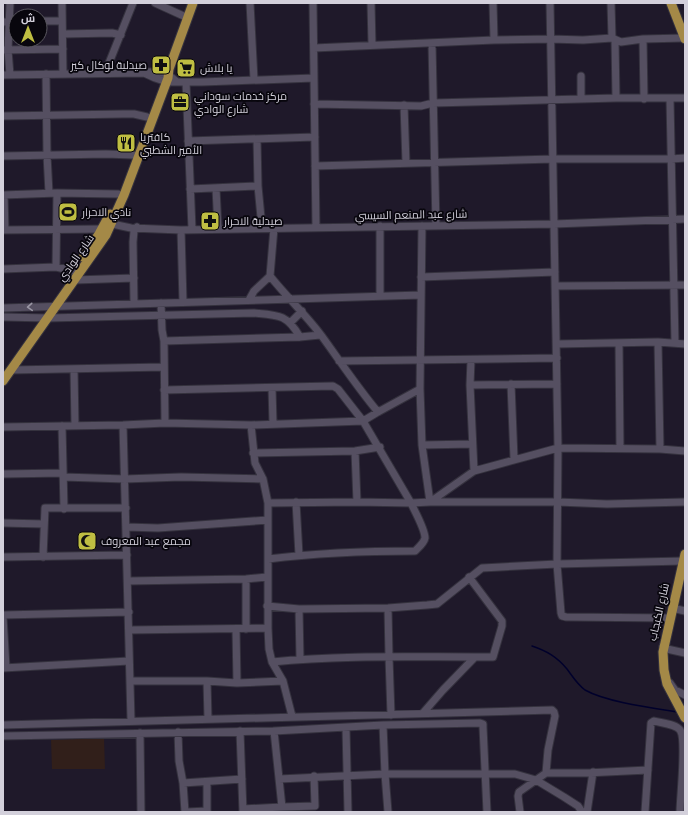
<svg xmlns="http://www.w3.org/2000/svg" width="688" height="815" font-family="'Fira Sans Condensed',Cairo,sans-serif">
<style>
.education{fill:#311f1a}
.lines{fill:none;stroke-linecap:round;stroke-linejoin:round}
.stream{stroke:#00002b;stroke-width:1.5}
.minor-casing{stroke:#35323e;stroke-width:9}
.major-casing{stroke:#35323e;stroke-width:11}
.minor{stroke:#554f61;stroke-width:7}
.major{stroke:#a48947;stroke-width:9}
.oneway{stroke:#9a96a4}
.labels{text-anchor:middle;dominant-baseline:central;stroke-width:3.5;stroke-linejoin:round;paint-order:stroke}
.poi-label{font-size:11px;fill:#d3d0db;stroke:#08060d;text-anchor:start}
.street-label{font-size:11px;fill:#d3d0db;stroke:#08060d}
</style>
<rect width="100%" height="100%" fill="#1f192a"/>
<path class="education" d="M104,738L105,769H52L51,740Z"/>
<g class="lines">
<path class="stream" d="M532,646C547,651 557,657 567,669C573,677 577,684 585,690C606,702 653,708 678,712"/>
<defs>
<path id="minor" d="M10,3L8,50L10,75
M62,3L63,74
M155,3L188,18
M250,3L254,80
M313,3L316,228
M371,3L372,45
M493,3L494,40
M550,3L558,448L557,564L561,613L562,616L566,617L670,618
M611,3L612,38
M40,21H62
M3,22H16
M63,34L112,33L121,35
M643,39L644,99
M615,40L616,98
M432,44L436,226
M314,48L494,40L551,39L583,40L612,38L621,42L643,39L684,38
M3,50L63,49
M105,73L133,3
M144,73L155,78L167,82H202L314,78
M46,74L47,155L49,193
M3,75L144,73C156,70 167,72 176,81
M186,82L192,229
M581,99V76
M670,99L675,343
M314,104L421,106L433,103L616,98H685
M404,105L406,163
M3,116L123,114H134L147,117
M257,139L258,186L262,228
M188,141L315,137
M3,156L106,154L133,155
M315,166L553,159H671L685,158
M216,188L218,229
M190,189L258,186
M3,195L57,193L118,194
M4,195L5,230
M112,224L131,228L181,230L554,224L685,219
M380,226V296
M3,230L102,229
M181,230L183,302
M56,267L57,193
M3,269L56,267L74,271
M270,276C286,296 305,314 321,335C340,361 357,387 378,412
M421,277L555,272
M75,280L134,278
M555,286L685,285
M249,300L254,291L270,276L274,228
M134,303L133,242L134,231L137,227
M161,303L162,330L164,341L165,423
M3,308L421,295
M3,317L48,318L254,313C278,315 287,314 300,337
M290,323L302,311
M164,341L300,337L320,335
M658,342L660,449
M619,343L620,448
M557,344L658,342L685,344
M471,360L470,385L474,471
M339,361L557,358
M74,369L75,426
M11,370L164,367
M511,384L514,459
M470,385L557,384
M272,388L273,423
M420,389L422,445L430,502H558L607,504L685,502
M164,390L333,386L338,389L363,421L411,503
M123,425L131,720
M251,425L255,463L263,479L268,503V628L269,649L272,662L283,681L292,716
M62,426L64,509
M3,427L123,425L165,423L251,425L363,421L378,412L420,389L422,226
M422,445L472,444
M355,451L357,502
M253,453L355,451L380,447
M3,474L63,473
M63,477L125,479L181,477L263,479
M296,502L299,555
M268,503L357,502L411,503
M3,523L44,524
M126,527L158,528L268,520
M3,557L127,555
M43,557L45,508H126
M268,559C317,553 366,551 415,551C419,547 424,543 425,538C425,529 415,512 411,503L430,502L474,471L558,448L660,449L685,451
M246,579V629
M128,581L246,579L267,577
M267,606L299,609L388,608L427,605L437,604L482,568L557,564L683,561
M388,608L389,657L391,715
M672,608L685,611
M299,609L300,659
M3,615L129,612
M3,617L6,667
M236,629L237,683
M129,630L268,628
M663,646L667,649L685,653
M272,662C339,655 408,657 475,657
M3,668L129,661
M130,681H207L237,683L283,681
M207,681L208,719
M670,683L675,690L685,695
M423,713L443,690L475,657H493L502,626V621L469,577
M3,725L552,710L554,712L555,716L548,750L546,773
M383,725L385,774L388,812
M346,728L348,812
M240,731L243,812
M274,731L282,807
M178,732L179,761L183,783L185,812
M140,733L141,812
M3,736L274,731L383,725L480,723L483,724V727L487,812
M279,779L385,774H515L536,780L564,797L578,806L582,812
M207,782V812
M183,783L242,779
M243,809L282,807L315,806L314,776
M187,812L207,811
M520,812L518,796L519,792L546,773H586L648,770
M587,812L593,772
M645,812L651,723L654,721C661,723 676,724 680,730C687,739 680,798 680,812"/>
<path id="major" d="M671,3L685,39
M83,257L99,234L110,214
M3,381L106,235L124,195L168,78L169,69L193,3
M685,554L663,652L664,670L667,684L685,718"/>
</defs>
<use href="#minor" class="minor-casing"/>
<use href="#major" class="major-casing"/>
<use href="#minor" class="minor"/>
<use href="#major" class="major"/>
</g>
<defs><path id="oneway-chevron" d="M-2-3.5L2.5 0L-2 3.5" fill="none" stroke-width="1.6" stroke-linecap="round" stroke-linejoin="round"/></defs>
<use class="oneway" href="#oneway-chevron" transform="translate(30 307) rotate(176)"/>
<defs>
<symbol id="pharmacy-square" viewBox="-11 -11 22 22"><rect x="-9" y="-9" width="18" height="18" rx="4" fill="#bfbe42" stroke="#08060d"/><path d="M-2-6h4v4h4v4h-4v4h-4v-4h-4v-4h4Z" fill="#111"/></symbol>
<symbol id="supermarket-square" viewBox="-11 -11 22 22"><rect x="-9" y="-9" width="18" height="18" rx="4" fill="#bfbe42" stroke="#08060d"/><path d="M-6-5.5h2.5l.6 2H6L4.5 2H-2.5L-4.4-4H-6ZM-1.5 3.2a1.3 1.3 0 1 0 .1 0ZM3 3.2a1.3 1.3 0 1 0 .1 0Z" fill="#111"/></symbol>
<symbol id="office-square" viewBox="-11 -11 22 22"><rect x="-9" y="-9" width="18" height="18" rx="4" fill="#bfbe42" stroke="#08060d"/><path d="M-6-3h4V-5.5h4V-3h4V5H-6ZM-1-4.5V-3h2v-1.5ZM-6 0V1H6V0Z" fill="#111"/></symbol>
<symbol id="restaurant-square" viewBox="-11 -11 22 22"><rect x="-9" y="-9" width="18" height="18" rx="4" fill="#bfbe42" stroke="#08060d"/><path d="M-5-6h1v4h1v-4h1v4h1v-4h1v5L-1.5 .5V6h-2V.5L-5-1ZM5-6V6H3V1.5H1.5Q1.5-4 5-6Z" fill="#111"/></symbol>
<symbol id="stadium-square" viewBox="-11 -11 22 22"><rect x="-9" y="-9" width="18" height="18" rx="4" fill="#bfbe42" stroke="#08060d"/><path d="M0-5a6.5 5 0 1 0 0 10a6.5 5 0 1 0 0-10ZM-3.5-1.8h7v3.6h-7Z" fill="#111"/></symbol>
<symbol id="mosque-square" viewBox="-11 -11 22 22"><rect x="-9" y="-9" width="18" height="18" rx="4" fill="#bfbe42" stroke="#08060d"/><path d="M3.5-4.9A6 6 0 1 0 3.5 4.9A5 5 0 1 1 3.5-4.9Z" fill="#111"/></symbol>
</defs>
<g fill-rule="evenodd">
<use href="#pharmacy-square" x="150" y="54" width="22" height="22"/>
<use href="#supermarket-square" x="175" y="57" width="22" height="22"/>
<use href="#office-square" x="169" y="91" width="22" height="22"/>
<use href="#restaurant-square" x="115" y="132" width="22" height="22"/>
<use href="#stadium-square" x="57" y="201" width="22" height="22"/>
<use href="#pharmacy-square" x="199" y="210" width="22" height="22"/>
<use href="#mosque-square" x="76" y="530" width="22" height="22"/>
</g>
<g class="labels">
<g class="poi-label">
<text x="147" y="65" text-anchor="end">صيدلية لوكال كير</text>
<text x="200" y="68">يا بلاش</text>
<text x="194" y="96">مركز خدمات سوداني<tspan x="194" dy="13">شارع الوادي</tspan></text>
<text x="140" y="137">كافتريا<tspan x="140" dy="13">الأمير الشطبي</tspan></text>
<text x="82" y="212">نادي الاحرار</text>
<text x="224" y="221">صيدلية الاحرار</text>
<text x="101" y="541">مجمع عبد المعروف</text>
</g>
<g class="street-label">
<text transform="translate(411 215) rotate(-1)">شارع عبد المنعم السيسي</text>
<text transform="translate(76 258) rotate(-55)">شارع الوادي</text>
<text transform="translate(659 612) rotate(-77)">شارع الكبجاب</text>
</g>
</g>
<rect width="688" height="815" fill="none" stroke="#d3d0db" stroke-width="8"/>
<g transform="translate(28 28)"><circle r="19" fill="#08060d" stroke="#59575f"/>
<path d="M0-3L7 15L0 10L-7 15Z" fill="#bfbe42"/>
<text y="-6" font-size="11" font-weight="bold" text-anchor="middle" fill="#d3d0db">ش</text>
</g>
</svg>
